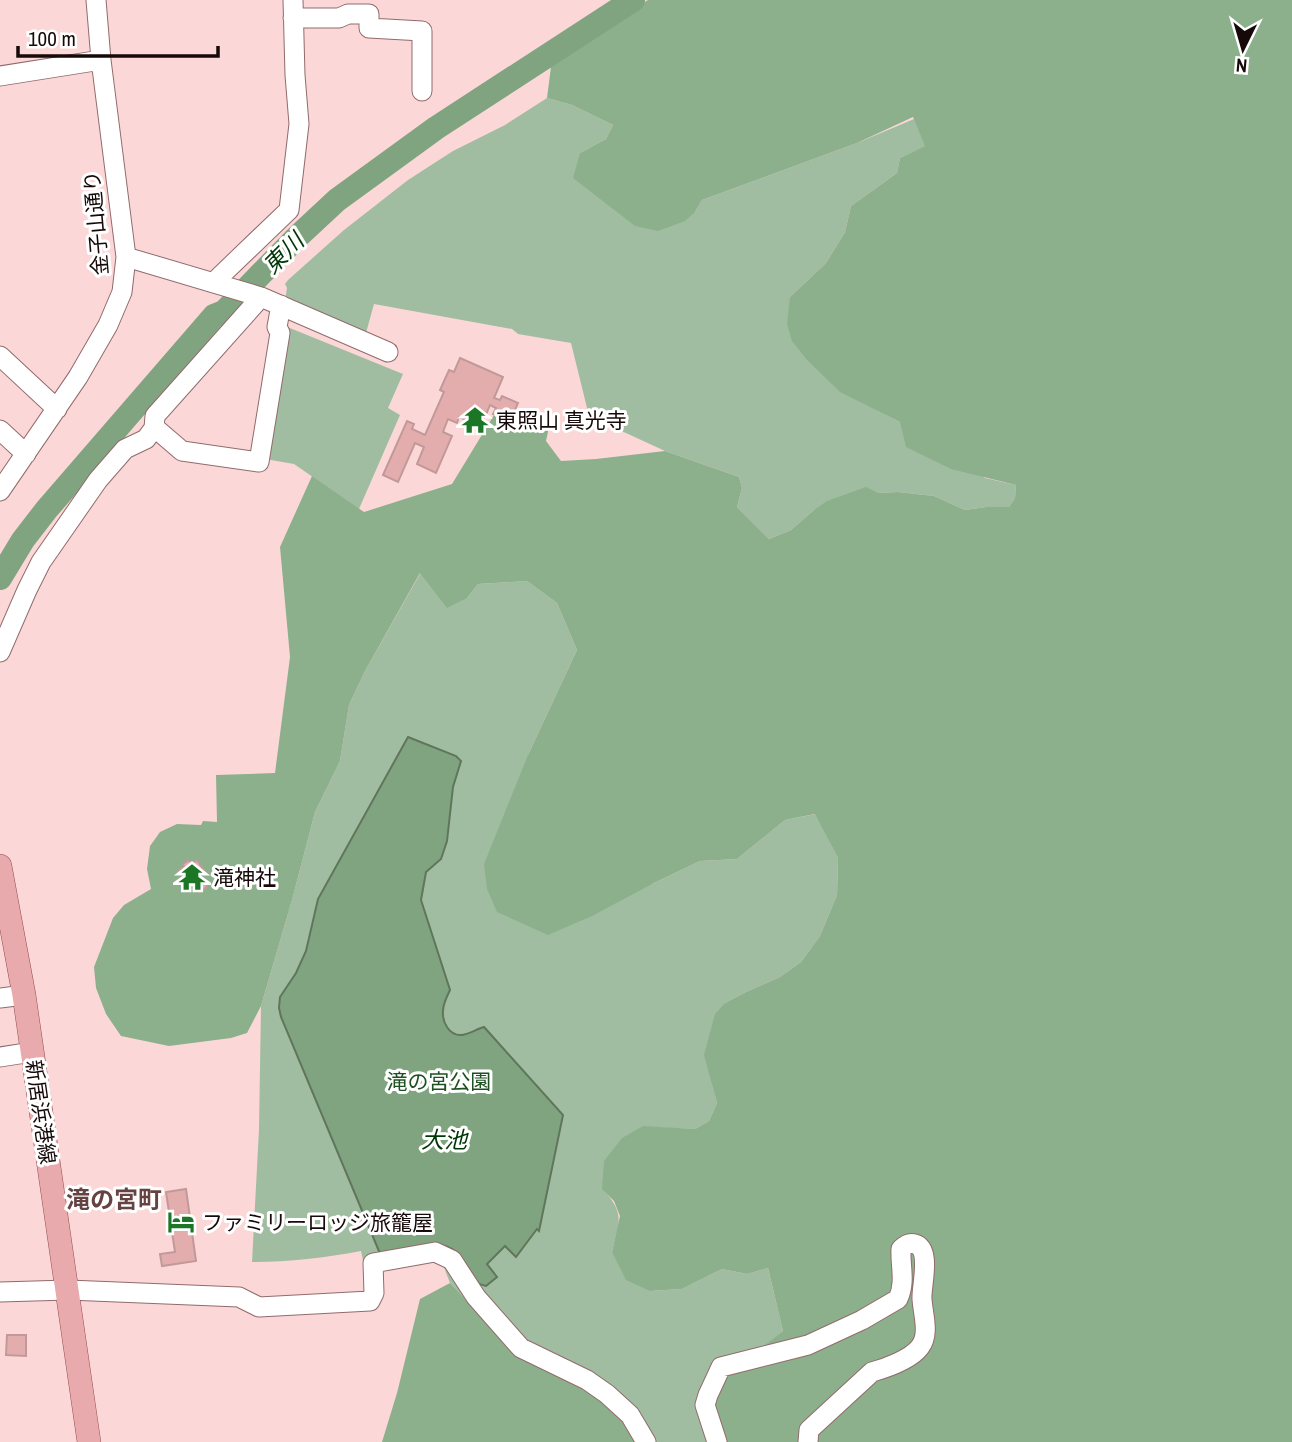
<svg xmlns="http://www.w3.org/2000/svg" width="1292" height="1442" font-family="'Archivo Narrow','Noto Sans JP',sans-serif">
<style>
.green{fill:#a1bda1}
.forest{fill:#8cb08b}
.water{fill:#80a480;stroke:#60765c;stroke-width:2}
.lines{fill:none;stroke-linecap:round;stroke-linejoin:round}
.river{stroke:#80a480;stroke-width:24}
.building{fill:#e4adad;stroke:#c29999;stroke-width:2}
.minor-casing{stroke:#916b6b;stroke-width:21}
.major-casing{stroke:#964d50;stroke-width:24}
.minor{stroke:#fff;stroke-width:19}
.major{stroke:#e9aaad;stroke-width:23}
.labels{text-anchor:middle;dominant-baseline:central;stroke-width:6;stroke-linejoin:round;paint-order:stroke}
.street-label{font-size:21px;fill:#160909;stroke:#fff}
.poi-label{font-size:21px;fill:#160909;stroke:#fff;text-anchor:start}
.park-label{font-size:21px;fill:#1e5121;stroke:#fff}
.water-label{font-size:23px;font-style:italic;fill:#003605;stroke:#fff}
.quarter-label{font-size:24px;font-weight:bold;fill:#664343;stroke:#fff}
</style>
<rect width="100%" height="100%" fill="#fbd8d7"/>
<path class="green" d="M547,98L572,105L613,125L606,139L580,153L695,212L702,200L857,143L914,119L926,146L900,158L897,173L851,206L845,232L826,263L790,297L840,391L900,422L985,478L1016,485L1015,498L1009,507H986L965,510L934,496L898,492L878,493L814,510L791,530L769,539L737,507L742,488L739,477L665,451L589,416L571,343L518,334L512,329L374,304L366,333L285,300L287,288L285,284L288,280L344,230L408,180L453,151L505,125Z
M280,324L403,374L388,408L400,415L359,509L294,464L265,459Z
M421,572L467,598L478,584L527,581L557,603L577,650L528,755L652,884L700,861L737,859L785,820L816,814L838,858L837,895L820,936L801,962L780,977L744,993L725,1003L705,1055L717,1103L709,1121L695,1129L643,1127L602,1188C626,1215 619,1220 612,1252L650,1291L682,1289L722,1269L747,1274L768,1268L783,1331L765,1346L723,1442H640L616,1409L537,1363L490,1325L450,1283L442,1262L432,1258L364,1265L361,1251C324,1258 289,1262 252,1262L259,1129L261,1006L292,900L315,812L340,761L349,705L365,671Z"/>
<path class="forest" d="M648,0H1292V1442H723L711,1403L722,1379L783,1331L768,1268L747,1274L722,1269L682,1289L650,1291L626,1280L612,1252L620,1216L614,1201L602,1189L604,1161L622,1138L643,1126L695,1129L709,1121L717,1103L704,1055L715,1014L725,1003L744,993L780,977L801,962L820,936L837,895L838,858L815,814L785,820L737,859L700,861L652,884L592,916L548,935L497,912L487,889L484,864L528,755L577,650L557,603L527,581L478,584L467,598L447,608L420,573L365,671L349,705L340,761L315,812L292,900L261,1006L247,1033L231,1038L169,1046L121,1036L106,1014L96,988L94,967L113,918L124,905L151,889L147,869L150,846L160,832L177,824L201,825L203,821L217,822L216,775L275,773L290,657L280,547L312,476L364,512L452,484L494,415L513,424L549,427L546,441L561,461L596,459L665,451L739,477L742,488L737,507L769,539L791,530L814,510L827,501L866,487L878,493L898,492L934,496L965,510L986,507H1009L1015,498L1016,485L951,469L906,447L900,422L840,392L807,360L792,341L787,324L790,297L826,263L845,232L851,206L897,173L900,158L925,146L913,117L857,143L702,200L695,212L685,221L658,231L635,226L573,178L580,153L606,139L613,125L572,105L547,98L552,59Z
M450,1283L490,1325L537,1363L616,1409L640,1442H382L397,1393L420,1299Z"/>
<path class="water" d="M408,737L456,756L461,761L453,787L447,841L441,859L426,872L421,900L450,990C447,996 443,1004 443,1011C442,1022 449,1036 462,1035C469,1034 477,1029 484,1027L563,1115L539,1231L537,1229L516,1257L505,1246L487,1264L497,1277L486,1286L479,1284C471,1274 465,1261 456,1252C439,1235 401,1251 381,1256L281,1017L279,1008L280,997L296,973L306,951L318,899Z"/>
<g class="lines">
<path class="river" d="M0,578L23,540L47,509L214,316L224,312L294,240L337,200L436,128L633,0"/>
</g>
<path class="building" d="M460,358L503,377L494,398L500,400L502,396L518,403L510,421L493,414L496,408L490,405L481,426L459,417L457,423L448,419L443,432L452,436L436,473L417,464L424,447L415,443L398,482L383,475L407,421L414,424L412,429L425,435L444,392L440,390L449,370L454,372Z
M189,860L192,864L197,860L205,872L200,875L203,880L201,881L202,884L205,883L207,887L199,892L196,887L198,886L197,884L195,885L191,879L186,882L178,871L184,867L183,864Z
M186,1189L196,1261L162,1266L160,1254L175,1252L166,1192Z
M7,1335H26V1356L6,1355Z"/>
<g class="lines">
<defs>
<path id="minor" d="M293,18H339L348,14H369V28L422,31V91
M0,76L101,60
M126,257L261,297L388,352
M214,282L289,210L299,124L295,75L293,0
M0,356L57,409
M154,427L182,451L259,462L280,333L277,327L281,305
M0,430L26,454
M0,491L78,377L108,325L122,292L126,257L101,60L96,0
M0,652L27,590L41,562L98,480L125,449L146,439L154,428L155,416L261,297
M0,998L24,995
M0,1057L32,1052
M0,1292L68,1290L239,1297L259,1307L370,1301L374,1293L373,1263L435,1252L452,1260L476,1297L521,1348L587,1380L607,1394L630,1415L646,1442
M717,1442L705,1405L708,1395L721,1367L808,1345L862,1320L898,1299C906,1282 900,1266 901,1249C905,1245 909,1242 915,1244C932,1249 921,1287 922,1299C923,1315 930,1334 920,1347C911,1359 886,1368 872,1372L809,1430L808,1442"/>
<path id="major" d="M0,866L24,995L89,1442"/>
</defs>
<use href="#minor" class="minor-casing"/>
<use href="#major" class="major-casing"/>
<use href="#minor" class="minor"/>
<use href="#major" class="major"/>
</g>
<defs>
<symbol id="temple-bare" viewBox="-9 -9 18 18"><path d="M0-6L5-2H3V0L6.5 2.5H4V6H1.5V3h-3V6H-4V2.5H-6.5L-3 0V-2H-5Z" fill="#1b7725" stroke="#fff" stroke-width="2.5" paint-order="stroke"/></symbol>
<symbol id="hotel-bare" viewBox="-9 -9 18 18"><path d="M-6-4.5h1.5V1H6V5H4.5V3h-9V5H-6ZM-4 0a1.8 1.8 0 1 1 3.6 0ZM.5 0V-2.5h3Q6-2.5 6 0Z" fill="#1b7725" stroke="#fff" stroke-width="2.5" paint-order="stroke"/></symbol>
</defs>
<g fill-rule="evenodd">
<use href="#temple-bare" x="456" y="401" width="38" height="38"/>
<use href="#temple-bare" x="173" y="858" width="38" height="38"/>
<use href="#hotel-bare" x="162" y="1203" width="38" height="38"/>
</g>
<g class="labels">
<g class="street-label">
<text transform="translate(96 223) rotate(-95)">金子山通り</text>
<text transform="translate(41 1112) rotate(82)">新居浜港線</text>
</g>
<g class="poi-label">
<text x="496" y="420">東照山 真光寺</text>
<text x="213" y="877">滝神社</text>
<text x="202" y="1222">ファミリーロッジ旅籠屋</text>
</g>
<g class="park-label">
<text x="439" y="1081">滝の宮公園</text>
</g>
<g class="water-label">
<text transform="translate(283 253) rotate(-45)">東川</text>
<text x="444" y="1139">大池</text>
</g>
<g class="quarter-label">
<text x="114" y="1199">滝の宮町</text>
</g>
</g>
<g transform="translate(1243 49) rotate(185)" stroke="#ffffff" stroke-width="5" paint-order="stroke">
<path d="M0-5L12 26L0 18L-12 26Z" fill="#160909"/>
<text y="-10" font-size="19" font-weight="bold" text-anchor="middle" fill="#160909">N</text>
</g>
<path d="M18 46v10h200v-10" fill="none" stroke="#160909" stroke-width="3.5"/>
<text x="28" y="46" font-size="21" fill="#160909" stroke="#ffffff" stroke-width="5" paint-order="stroke">100 m</text>
</svg>
